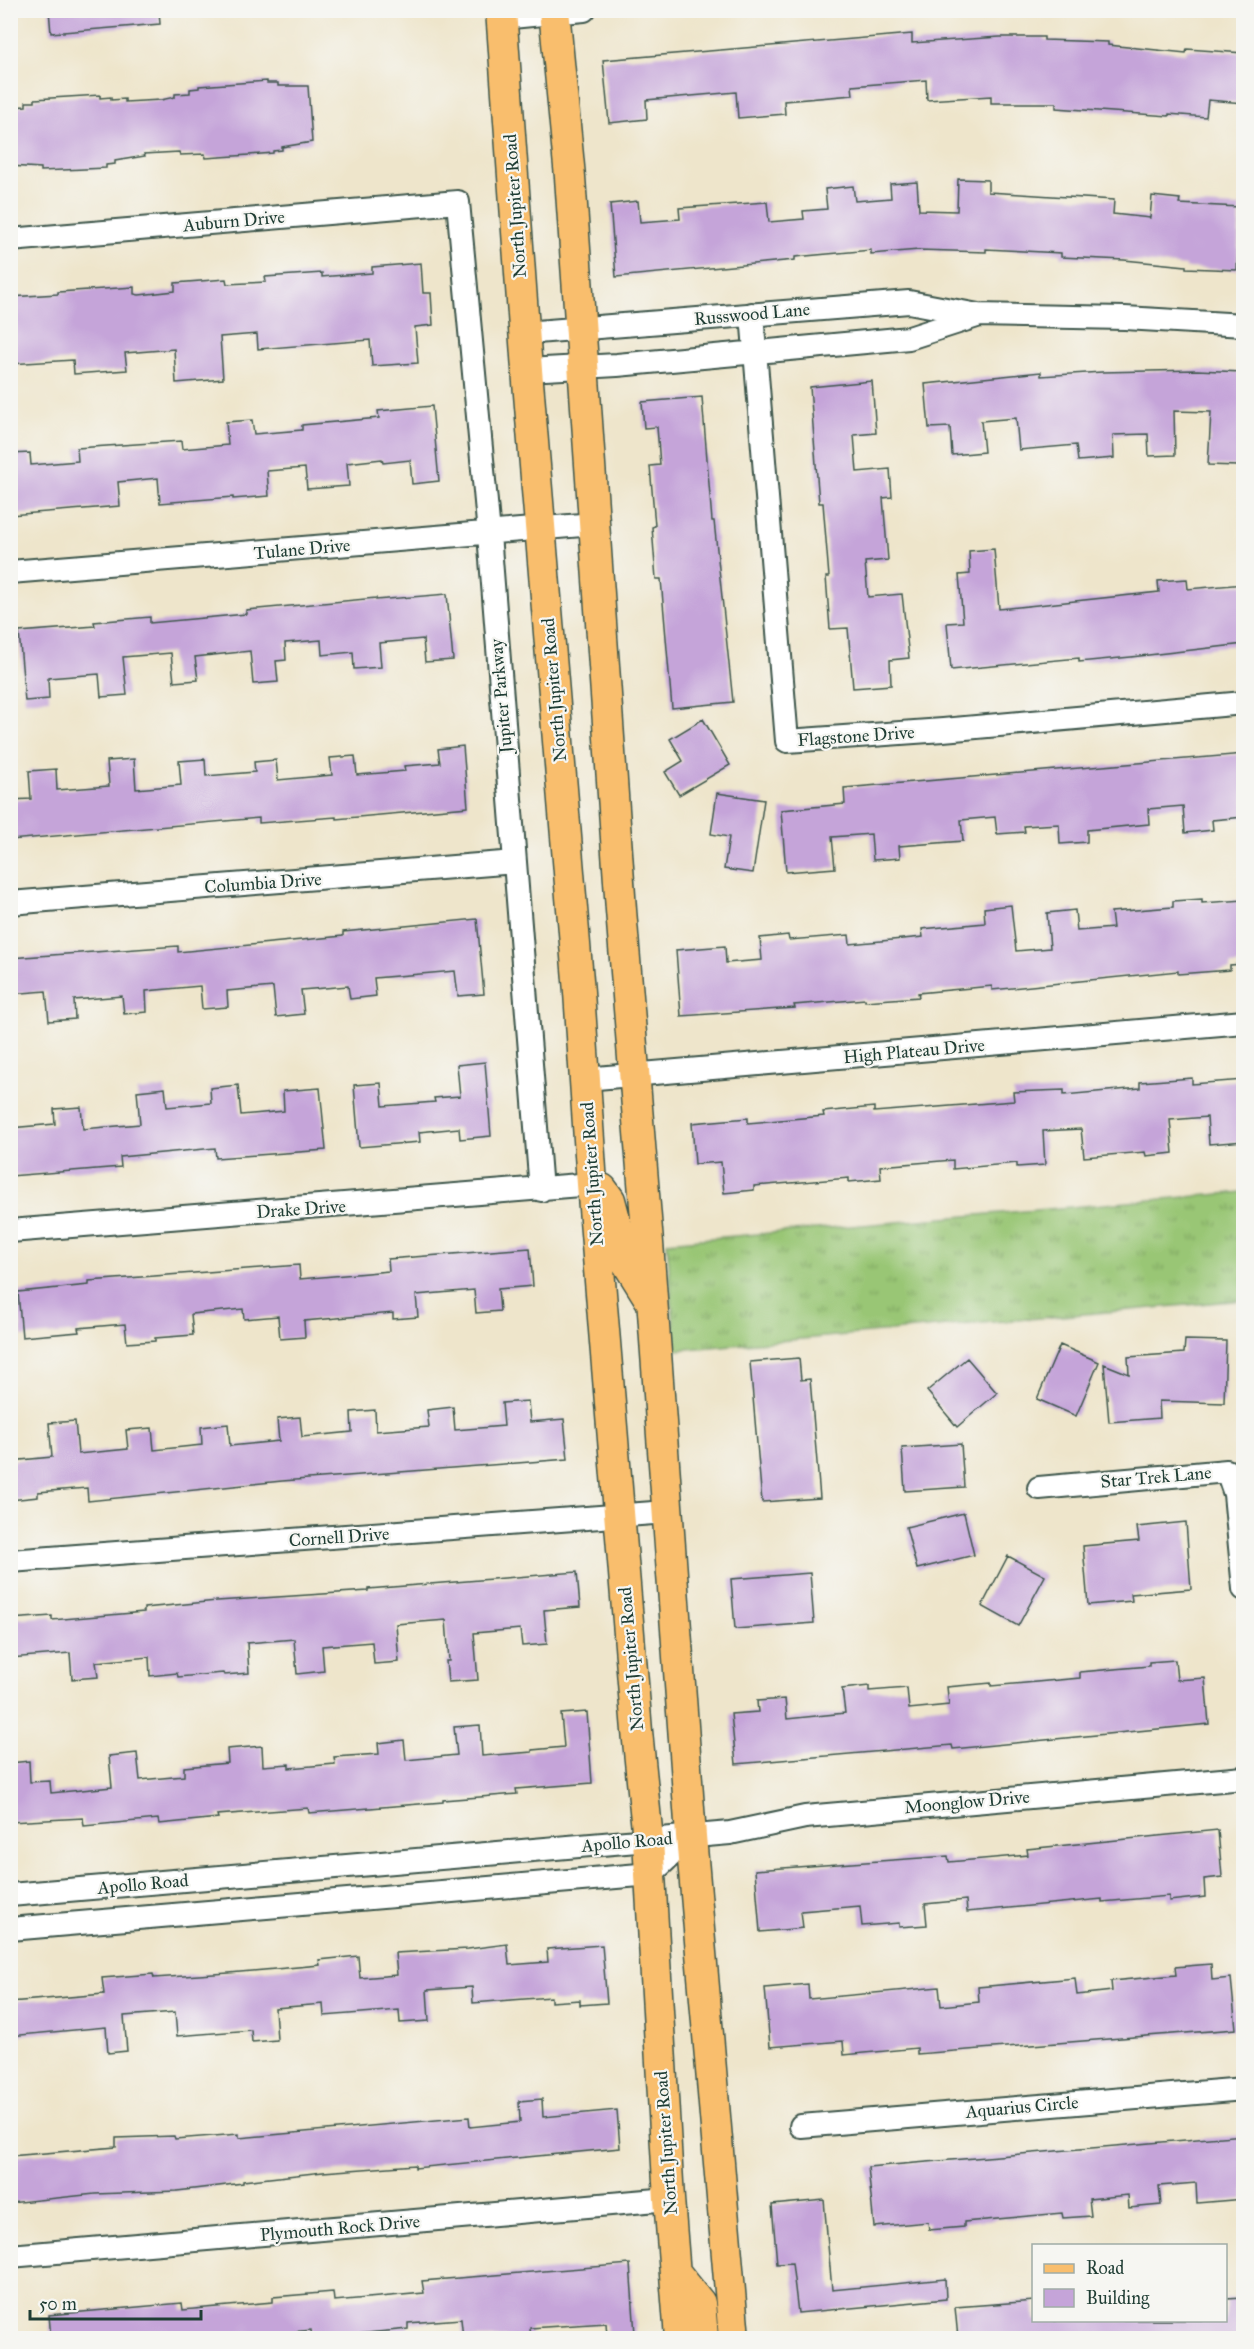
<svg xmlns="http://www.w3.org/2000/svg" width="1254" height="2349" font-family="'IM FELL Great Primer',serif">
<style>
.grass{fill:url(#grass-tufts);stroke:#5c8254;stroke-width:1.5}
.building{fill:#c5a4d9}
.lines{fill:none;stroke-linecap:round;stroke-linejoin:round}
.minor-casing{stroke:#3e564b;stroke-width:26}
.major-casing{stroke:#3e564b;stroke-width:33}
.minor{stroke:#fff;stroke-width:22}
.major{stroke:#f9be6d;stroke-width:30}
.labels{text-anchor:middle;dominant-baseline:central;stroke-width:4.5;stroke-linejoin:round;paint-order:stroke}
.street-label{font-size:18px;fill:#1f3d34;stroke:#f6f6f2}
</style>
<defs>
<pattern id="grass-tufts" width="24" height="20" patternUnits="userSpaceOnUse" patternTransform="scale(1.5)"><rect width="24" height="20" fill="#99c674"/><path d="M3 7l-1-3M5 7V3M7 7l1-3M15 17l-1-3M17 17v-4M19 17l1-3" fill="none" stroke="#7ca260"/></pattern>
</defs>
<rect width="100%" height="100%" fill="#f6f6f2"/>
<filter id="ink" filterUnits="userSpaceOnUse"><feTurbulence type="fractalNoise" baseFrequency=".0167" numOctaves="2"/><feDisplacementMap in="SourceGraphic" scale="12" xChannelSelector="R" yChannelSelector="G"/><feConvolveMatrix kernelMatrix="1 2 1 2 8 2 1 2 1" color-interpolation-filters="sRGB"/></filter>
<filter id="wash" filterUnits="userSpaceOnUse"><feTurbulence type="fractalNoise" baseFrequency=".008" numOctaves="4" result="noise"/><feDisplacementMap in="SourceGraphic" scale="24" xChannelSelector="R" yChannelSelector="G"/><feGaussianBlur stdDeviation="1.35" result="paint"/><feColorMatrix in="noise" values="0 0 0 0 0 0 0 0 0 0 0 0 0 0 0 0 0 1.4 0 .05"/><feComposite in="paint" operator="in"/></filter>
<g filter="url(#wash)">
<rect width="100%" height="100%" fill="#eee5cb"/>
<path class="grass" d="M1243,1192V1300L676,1350L667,1242Z"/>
<g id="blocks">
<path class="building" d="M49,10H159L160,24L51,33Z
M912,34V43L1000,37H1044V40L1108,42V45L1186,53L1187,49L1244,53V103L1208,100L1206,117L1169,114V116L1056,108V103H991V96L927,100L926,80L852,86L853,95L784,101L785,114L738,118L736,92L646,100L647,119L609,123L603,60Z
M267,81V83H278V86H308L312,142L282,147V150L273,151V153L249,155L206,158L205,154L180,155L179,152L144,154L145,156L115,161V164L106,165V168L41,171V168L10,166L11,107L26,106V102H35V99L100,95V98L111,97V100L125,99V102L161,100L175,97V94L190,93V89L199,88V86Z
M958,179L988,180V192L1114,200L1113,214L1150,218L1152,196L1180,199L1179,204L1240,207L1237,270L1186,268V266L1124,260L1061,257V253L986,249V252L919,250L871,254V250L795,257V260L616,277L610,204L638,201L640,222L680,219L679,208L767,202L769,222L804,219L803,211L827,209L825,189L853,186L855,201L891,198L890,184L917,182L919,210L957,211Z
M421,263L423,293H431L433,325L415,327L418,363L372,366L370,340L258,349L257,334L220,337L223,379L176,383L174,349L125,353L127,370L74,374L73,360L10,364V297L58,294V292L134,287V294L139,295L175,291V283L226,279L227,284L266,282L265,277L322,273V277L332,276L372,273V267Z
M1197,370L1242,372L1238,466L1208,465L1211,412L1174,411L1175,455L1149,456L1148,434L1113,435L1114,458L1078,461L1076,445L1019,450L1016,418L981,421L984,452L952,455L950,427L929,428L925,384L1041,372V376L1102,372Z
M872,381L876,433L854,435L857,472L890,469L892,497L883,498L888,560L865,562L868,597L902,594L909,658L890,660L891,685L853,688L848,628L830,629L826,577H829L823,503H819L810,387Z
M702,397L712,521H714L733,702L672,708L661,579H656L652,527L655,526L650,466L660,465L657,427L644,428L642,402Z
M432,406L439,481L412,484L410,460L383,463L382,459L347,463L349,486L307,489L305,468L267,471L269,496L233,499V497L160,503L158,478L118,482L120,506L10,515V454L30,453L31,465L78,461L77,448L181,441L182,449L228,445L226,422L252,420L254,434L302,430V425L379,418L378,411Z
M994,549L999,609L1159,592L1158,581L1187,579L1188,589L1244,584V644L1131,657L1079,662V658L951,670L947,623L963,622L959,575L970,574L969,551Z
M447,594L453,660L425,662L423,639L379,643L381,667L354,669L353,652L322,655L321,640L285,643L286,660L276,661L278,682L253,684L250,651L195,657L198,680L174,682L171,653L123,657L127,695L101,697L99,674L48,678L49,699L25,701L19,632L95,626L94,622L150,617V623L246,614V610L376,598V600Z
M703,719L730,765L679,795L665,772L683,761L670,739Z
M463,746L468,807L336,819V817L259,823V818L10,840V800L31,799L29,771L56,769L57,790L109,786L107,761L134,759L136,789L181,785L179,761L205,759L206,776L255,772L254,762L276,760L278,780L332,775L330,758L355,756L357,775L405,771L404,766L440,763L438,749Z
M1244,754V817L1212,820L1213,830L1185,833L1183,806L1148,809L1149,824L1087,830V842L1060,844L1059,824L1024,826L1025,832L997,834L995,817L961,820L963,841L899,846L900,858L873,860L871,834L832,837L835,868L786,872L781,810L845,804L844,788Z
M717,793L764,800L753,873L724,869L729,837L711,834Z
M1202,899V903L1244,900V964L1230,965V970L1178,974V971L992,990V986L918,993L919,997L865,1001V999L794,1005L795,1008L681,1016L676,950L725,946L726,963L762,960L760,938L788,935L789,940L849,935L850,944L923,937L922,929L985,923L984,908L1011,905L1016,951L1050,948L1047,913L1075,910L1077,931L1113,928L1111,912L1173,907V901Z
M477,919L484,994L458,996L455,971L374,978L376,996L350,999L348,986L301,990L304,1014L276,1017L273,987L227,991L228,1007L202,1009L200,986L146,991L147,1012L124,1014L122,996L74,1000L75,1019L49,1021L46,991L10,994V958L178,946V952L343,936V932Z
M485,1062L491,1136L460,1139L459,1128L419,1132L420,1142L359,1147L354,1085L381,1083L383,1106L435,1102L434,1098L460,1096L457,1065Z
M1192,1078V1084L1244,1080V1141L1209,1144L1207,1117L1170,1120L1173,1153L1146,1156L1145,1152L1084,1157L1081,1129L1043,1131L1045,1165L1017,1167V1163L953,1169V1160L880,1166L881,1179L849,1182V1178L754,1186V1190L724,1193L721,1162L695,1164L692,1123L748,1118V1123L824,1116L823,1112L874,1107V1112L1014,1101L1013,1092L1064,1090V1095L1140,1088V1082Z
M238,1085L241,1115L284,1111L283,1091L320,1088L326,1150L216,1158L215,1148L120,1157L121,1167L10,1176V1128L55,1124L54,1109L81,1107L83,1129L140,1124L137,1091L165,1088L167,1107L211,1103L210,1088Z
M530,1248L533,1286L498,1289L500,1311L476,1313L474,1290L416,1295L418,1317L393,1319V1313L304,1321L305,1337L280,1339L278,1316L244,1319L243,1309L191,1314L193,1335L155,1338V1341L127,1343L125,1324L78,1328L79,1332L22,1337L18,1292L89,1285V1281L299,1265L300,1279L389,1271L388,1259Z
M1185,1340L1226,1341L1224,1403L1159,1401L1160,1418L1109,1422L1104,1364L1129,1374L1128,1357L1184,1353Z
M1060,1345L1099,1362L1076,1416L1037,1399Z
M799,1358L801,1380L810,1379L820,1498L762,1502L750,1362Z
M967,1358L997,1393L957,1427L927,1391Z
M528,1401L530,1422L564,1419L568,1459L282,1481L88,1501L87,1488L38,1492V1497L10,1500V1461L52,1457L49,1423L75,1421L78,1454L128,1449L126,1430L152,1428L154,1450L202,1445L201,1427L228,1424L230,1446L279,1441L277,1419L300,1417L302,1437L352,1432L351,1412L375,1410L376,1431L429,1427L427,1410L453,1407L455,1430L504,1426L502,1403Z
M961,1444L964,1487L905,1491L902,1448Z
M964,1513L974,1555L917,1569L906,1527Z
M1186,1522L1191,1589L1131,1594L1132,1601L1088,1605L1083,1546L1139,1541L1137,1527Z
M1008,1556L1045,1576L1018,1626L982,1606Z
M577,1572L580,1607L544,1610L547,1644L522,1646L520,1629L474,1633L478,1680L448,1682L446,1661H449L446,1620L396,1624L399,1662L374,1664L372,1642L322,1646L324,1671L297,1674L294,1639L247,1643L249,1673L224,1675L223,1673L178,1677L177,1673L150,1676L149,1657L96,1662L98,1677L72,1679L70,1653L10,1658V1619L52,1616V1620L144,1612V1608L217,1601L368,1591V1589Z
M810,1573L814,1623L735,1629L731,1579Z
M1175,1660L1177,1680L1205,1678L1209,1724L953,1749L952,1745L736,1764L731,1714L758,1712L757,1701L785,1699L787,1719L845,1713L842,1689L869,1686V1691L907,1688L909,1709L949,1705L947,1687L991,1683V1686L1080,1678V1672L1149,1666V1662Z
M587,1712L592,1783L516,1789L517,1794L443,1800V1802L309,1813L308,1808L217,1815L218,1818L159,1824L158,1819L84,1826L83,1818L10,1822V1763L29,1761L30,1782L50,1781L51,1793L112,1787L109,1756L137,1753L140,1780L184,1776V1767L228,1763L227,1749L262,1746L263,1766L289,1764V1768L335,1764L334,1757L379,1754L378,1743L404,1740L406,1760L457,1755L454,1727L480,1725L482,1756L532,1752V1750L564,1747L561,1714Z
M1218,1830L1222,1877L1204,1879L1205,1897L1169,1901V1896L1102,1902V1899L967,1912L966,1900L925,1904L927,1925L899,1927V1923L862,1926L860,1906L801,1911L803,1928L760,1932L755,1870L948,1856L949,1862L1028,1855L1027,1849Z
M507,1944L509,1965L548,1962L547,1949L602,1945L607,2003L580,2005V2000L551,2002V1997L473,2003L472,1987L427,1990L429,2021L400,2023L399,2010L324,2016L323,2004L275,2008L277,2040L252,2042L251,2030L177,2036L175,2012L124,2016L127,2051L108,2053L106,2027L10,2036V2002L104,1994L102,1978L153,1974L154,1978L229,1973L320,1965L319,1960L358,1956L360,1978L397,1975L395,1953L468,1949Z
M1211,1964L1212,1980L1231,1978L1236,2029L917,2054V2048L844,2055L843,2041L770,2047L765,1988L808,1984L809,1999L939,1987L941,2006L979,2002L978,1987L1075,1978L1077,1995L1112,1991L1111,1981L1176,1975L1175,1967Z
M542,2099L543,2117L617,2110L620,2148L415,2168V2165L323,2172L243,2181V2183L177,2191L95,2194L10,2203V2156L116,2147V2138L174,2136L175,2139L239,2134V2138L469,2117L470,2127L520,2122L519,2101Z
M1244,2135V2199L1197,2203L1196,2183L1159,2186L1161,2205L1129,2208L1128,2195L1089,2199L1091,2216L1063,2218L1062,2213L964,2222V2227L929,2230L928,2222L874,2227L868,2167Z
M824,2200L832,2290L945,2279L946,2299L798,2313L792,2263L777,2264L772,2205Z
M630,2264L635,2334L607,2336L606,2323L530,2328L531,2338H463L461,2319L408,2323V2329L337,2336V2338H312L311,2330L263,2335L264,2338H51L49,2315L182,2303L183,2310L273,2302V2297L333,2292L334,2301L424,2293L422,2281Z
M1244,2298V2338H958L955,2307L1034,2301V2320H1226V2299Z"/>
</g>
</g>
<g filter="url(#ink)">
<use href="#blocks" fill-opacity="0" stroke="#3e564b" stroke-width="1.5"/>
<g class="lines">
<defs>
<path id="minor" d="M501,18L584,10
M10,240L458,202L489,534L541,1190
M752,314L787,741L943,730L1244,703
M524,333L909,302L978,315L1125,318L1244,325
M527,370L617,365L909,338L977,316
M10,572L594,524
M10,903L515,862
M585,1079L1244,1022
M10,1231L592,1184
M1039,1488L1227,1471L1235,1494L1244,1589
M10,1561L667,1512
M10,1895L730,1833L805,1817L1244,1778
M10,1929L651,1874L691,1836
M801,2126L1244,2089
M10,2256L669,2199"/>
<path id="major" d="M501,10L527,370L579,992L592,1184L637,1731L648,1840L669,2199L680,2338
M554,10L570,177L621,910L648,1243L691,1836L734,2338
M602,1189L610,1200L626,1261L651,1301
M675,2272L700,2303L703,2338"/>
</defs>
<use href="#minor" class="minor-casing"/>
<use href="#major" class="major-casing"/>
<use href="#minor" class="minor"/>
<use href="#major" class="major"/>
</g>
</g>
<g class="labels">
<g class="street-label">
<text transform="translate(515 206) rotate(-94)">North Jupiter Road</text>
<text transform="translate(234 221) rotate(-5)">Auburn Drive</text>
<text transform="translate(752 314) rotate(-5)">Russwood Lane</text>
<text transform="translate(302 549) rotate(-5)">Tulane Drive</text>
<text transform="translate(554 690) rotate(-95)">North Jupiter Road</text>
<text transform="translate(501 696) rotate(-95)">Jupiter Parkway</text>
<text transform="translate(856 736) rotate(-4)">Flagstone Drive</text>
<text transform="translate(263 883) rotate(-4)">Columbia Drive</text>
<text transform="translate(914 1051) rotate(-5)">High Plateau Drive</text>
<text transform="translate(592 1174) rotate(-94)">North Jupiter Road</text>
<text transform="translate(301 1209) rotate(-4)">Drake Drive</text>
<text transform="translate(1156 1477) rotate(-5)">Star Trek Lane</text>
<text transform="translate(339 1537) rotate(-4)">Cornell Drive</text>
<text transform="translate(631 1659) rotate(-95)">North Jupiter Road</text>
<text transform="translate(967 1802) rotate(-5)">Moonglow Drive</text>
<text transform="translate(627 1842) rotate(-5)">Apollo Road</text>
<text transform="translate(143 1884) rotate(-5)">Apollo Road</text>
<text transform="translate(1022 2107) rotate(-5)">Aquarius Circle</text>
<text transform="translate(666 2143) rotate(-94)">North Jupiter Road</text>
<text transform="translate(340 2228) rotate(-5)">Plymouth Rock Drive</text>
</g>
</g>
<rect width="1254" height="2349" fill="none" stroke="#f6f6f2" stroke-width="36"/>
<rect x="1032" y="2244" width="195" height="78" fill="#f6f6f2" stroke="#a0aca6" stroke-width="1.5"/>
<rect x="1044" y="2264" width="30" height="9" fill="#f9be6d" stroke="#a0aca6" stroke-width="1.5"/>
<text x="1086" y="2274" font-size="18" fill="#1f3d34">Road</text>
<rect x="1044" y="2289" width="30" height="18" fill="#c5a4d9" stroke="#a0aca6" stroke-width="1.5"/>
<text x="1086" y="2304" font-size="18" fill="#1f3d34">Building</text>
<path d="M30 2310v9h171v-9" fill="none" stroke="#1f3d34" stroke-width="3"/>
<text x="39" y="2310" font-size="18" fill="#1f3d34" stroke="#f6f6f2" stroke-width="4.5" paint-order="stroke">50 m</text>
</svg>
